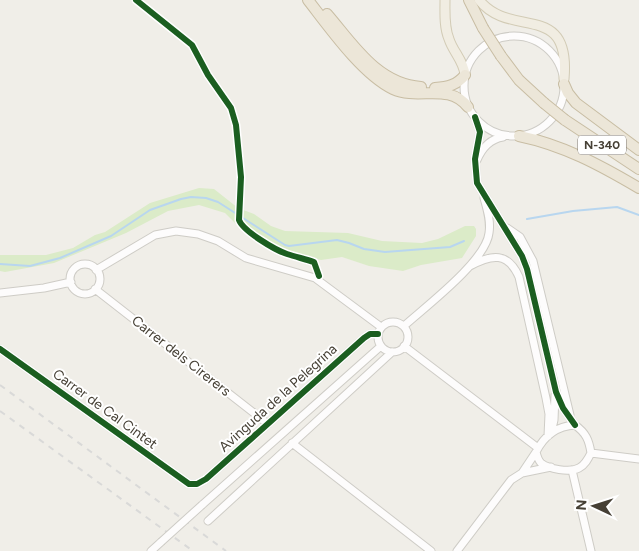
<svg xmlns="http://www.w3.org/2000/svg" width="639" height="551" font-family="Figtree,sans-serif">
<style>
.green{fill:#dbebc8}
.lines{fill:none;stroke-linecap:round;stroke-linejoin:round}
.stream{stroke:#b8d6ef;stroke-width:2}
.minor-casing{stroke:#ceccc6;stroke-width:9}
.major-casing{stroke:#d2cbb5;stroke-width:11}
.highway-casing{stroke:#c8bda3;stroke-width:12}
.minor{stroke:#fdfcfc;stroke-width:7}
.major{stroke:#f1ede2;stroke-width:9}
.highway{stroke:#ece6d8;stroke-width:10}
.rail{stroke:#d9d9d8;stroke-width:2;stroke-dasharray:6 6;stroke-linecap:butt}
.minor-bridge-casing{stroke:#ceccc6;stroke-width:9;stroke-linecap:butt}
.highway-bridge-casing{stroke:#c8bda3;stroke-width:12;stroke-linecap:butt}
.minor-bridge{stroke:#fdfcfc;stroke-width:7}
.highway-bridge{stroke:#ece6d8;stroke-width:10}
.cycleway-casing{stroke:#fff;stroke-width:9}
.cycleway{stroke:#1b5e20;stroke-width:6}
.labels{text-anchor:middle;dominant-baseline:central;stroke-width:4;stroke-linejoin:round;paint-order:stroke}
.shield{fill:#fff;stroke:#7e7972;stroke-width:1}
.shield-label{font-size:12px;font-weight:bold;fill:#464035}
.street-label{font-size:14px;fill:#464035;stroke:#fff}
</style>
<rect width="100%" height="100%" fill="#f0eee8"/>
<path class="green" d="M199,188L214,189L238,208L254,214L271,226L285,231L348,233L382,241L422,243L438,239L465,226H474L476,229V236L462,258L421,265L403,271L369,266L342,257L321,260L272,248L249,237L225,213L199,205L168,211L126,233L54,263L5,272L0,271V255H46L73,248L95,235L105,232L150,203Z"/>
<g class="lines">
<path class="stream" d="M527,219L573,211L617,207L639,215
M0,264L30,266L60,258L111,236L150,210L181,199L191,197L206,198L218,202L285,245L289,246L337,240L349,243L364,249L385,252L450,247L464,241"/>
<defs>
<path id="minor" d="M464 86a50 50 0 1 1 100 0a50 50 0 1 1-100 0Z
M475,117L480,132L475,159L477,183L522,256L527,269L556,392L563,408L575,425
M477,160C482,148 490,139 503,137
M507,228L520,237L533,261L570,415
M70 279a15 15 0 1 1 30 0a15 15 0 1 1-30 0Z
M470,266C492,254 508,252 519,277L546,398L549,414L548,436
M96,270L155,235L176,231L198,234L218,241L246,258L315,278L381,327
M95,289L268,424
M0,293L44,288L71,282
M378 337a15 15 0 1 1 30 0a15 15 0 1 1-30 0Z
M404,326C425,307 486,261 489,233C491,221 487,209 484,198
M404,346L538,448
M0,349L189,484H197L206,479L364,338L370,334H378
M575,425C586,433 589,440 591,453C588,459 585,465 579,468C569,473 549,469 541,463C538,460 537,456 536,452C544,436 557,426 575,425Z
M551,433L554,420L555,395
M292,443L431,551
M591,453L639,459
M572,470L591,551
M522,473L536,452
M202,505L381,346
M208,521L392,352
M151,551L161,542
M457,551L511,480L522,473L551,467"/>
<path id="major" d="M445,0C445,13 444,27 449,39C453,52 464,61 465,75
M479,0C511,40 571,0 564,79"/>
<path id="highway" d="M308,0C329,27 362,74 393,89C419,101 448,82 468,107
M469,0L483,28
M327,14C353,44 377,84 421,87
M501,56L519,80L544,103
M564,84L568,93L576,103L639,150
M435,88C448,87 457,85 465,75
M565,120L639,169
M519,136C563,145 600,165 639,188"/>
</defs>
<use href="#minor" class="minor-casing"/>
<use href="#major" class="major-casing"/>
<use href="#highway" class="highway-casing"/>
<use href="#minor" class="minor"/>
<use href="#major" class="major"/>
<use href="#highway" class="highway"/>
<path class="rail" d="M0,385L226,551
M0,411L193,551"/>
<defs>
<path id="minor-bridge" d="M161,542L202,505"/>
<path id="highway-bridge" d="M483,28L501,56
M544,103L565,120"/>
</defs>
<use href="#minor-bridge" class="minor-bridge-casing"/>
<use href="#highway-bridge" class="highway-bridge-casing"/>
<use href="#minor-bridge" class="minor-bridge"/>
<use href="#highway-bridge" class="highway-bridge"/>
<defs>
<path id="cycleway" d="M136,0L192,45L208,75L231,108L236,125L241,177L239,220C243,231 275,250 287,254C296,257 305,259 314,262L319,276
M475,117L480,132L475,159L477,183L522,256L527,269L556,392L563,408L575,425
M0,349L189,484H197L206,479L364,338L370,334H378"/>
</defs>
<use href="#cycleway" class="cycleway-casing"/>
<use href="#cycleway" class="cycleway"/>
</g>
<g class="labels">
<rect class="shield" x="578" y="135.5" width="48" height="19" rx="4"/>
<g class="shield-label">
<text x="602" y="145">N-340</text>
</g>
<g class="street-label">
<text transform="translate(181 356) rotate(38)">Carrer dels Cirerers</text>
<text transform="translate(278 398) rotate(-42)">Avinguda de la Pelegrina</text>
<text transform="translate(105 409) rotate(36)">Carrer de Cal Cintet</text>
</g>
</g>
<g transform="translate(594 506) rotate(274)" stroke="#ffffff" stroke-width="4" paint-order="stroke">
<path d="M0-4L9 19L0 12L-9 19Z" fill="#464035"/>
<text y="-8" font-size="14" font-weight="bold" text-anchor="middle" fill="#464035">N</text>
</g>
</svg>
